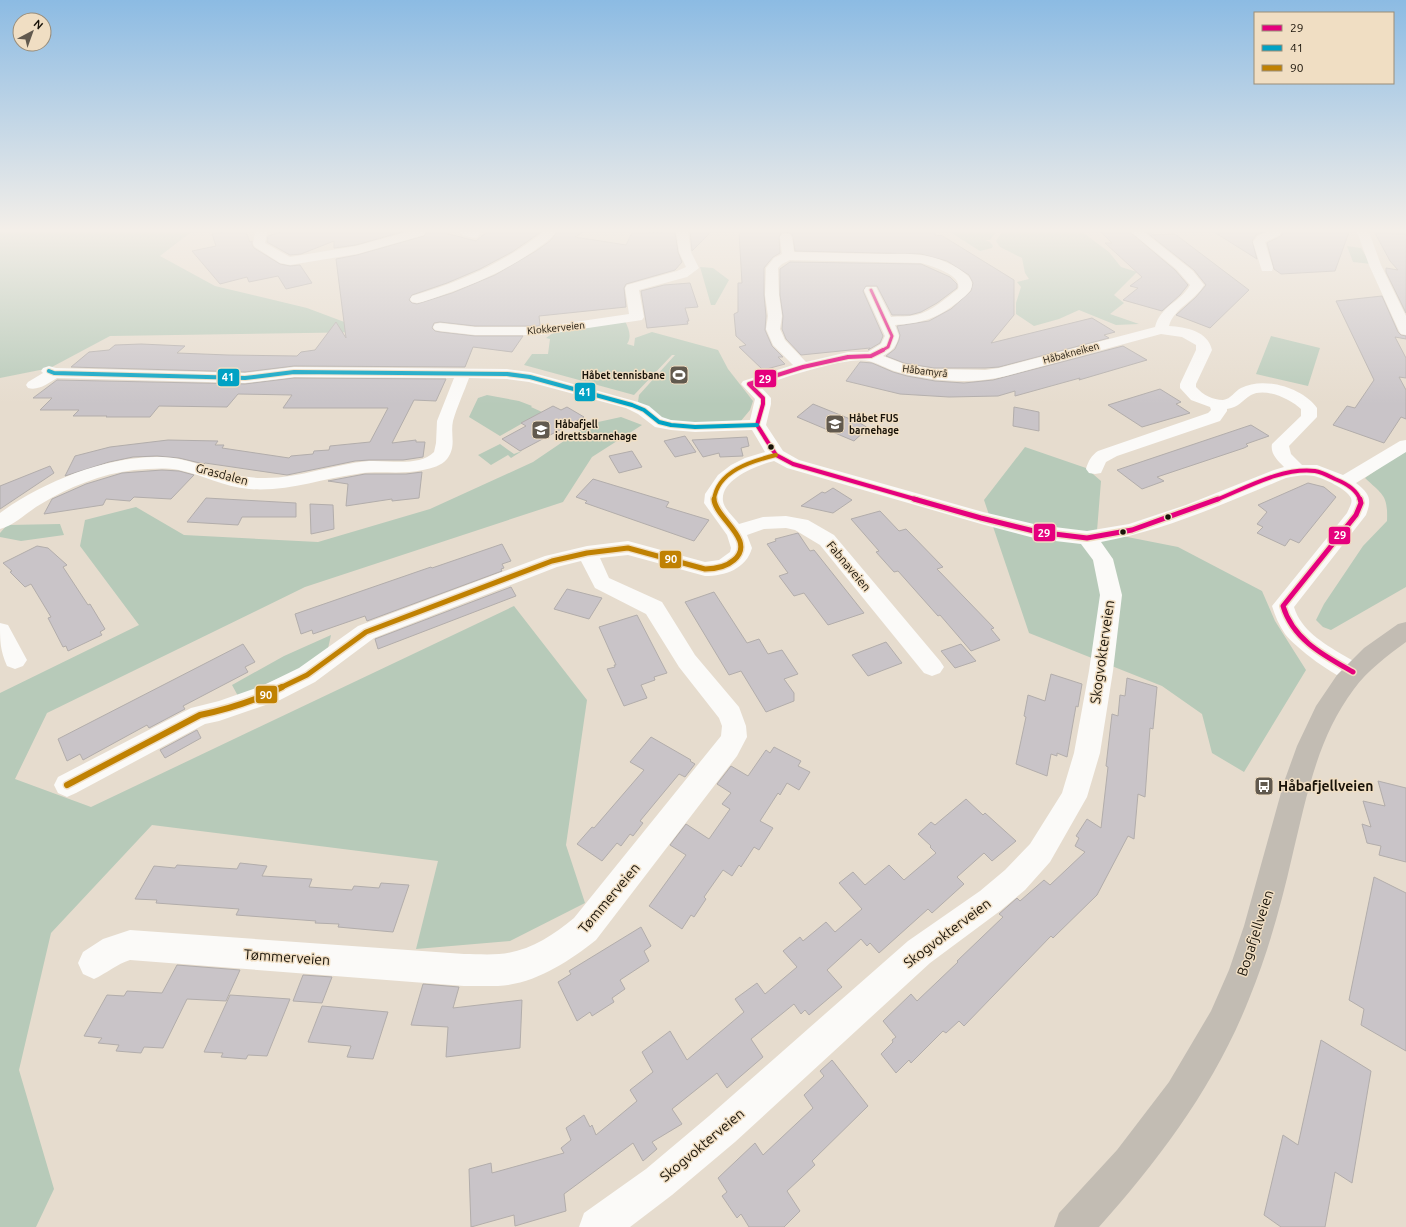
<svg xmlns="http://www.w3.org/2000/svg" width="1406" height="1227" font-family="Ubuntu,sans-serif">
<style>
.green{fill:#b7cab9}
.building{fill:#c9c4c8;stroke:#b2adab}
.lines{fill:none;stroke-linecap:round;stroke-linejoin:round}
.minor{fill:#fbfaf8;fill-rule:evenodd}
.major{fill:#c2bcb3;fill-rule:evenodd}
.bus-1-far2-casing{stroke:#f0dec3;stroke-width:5}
.bus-1-far1-casing{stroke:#f0dec3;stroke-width:6}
.bus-1-casing{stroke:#f0dec3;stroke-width:8}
.bus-2-casing{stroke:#f0dec3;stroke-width:6}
.bus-3-far2-casing{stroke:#f0dec3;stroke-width:6}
.bus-3-far1-casing{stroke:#f0dec3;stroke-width:8}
.bus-3-casing{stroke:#f0dec3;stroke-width:9}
.bus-1-far2{stroke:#e5007d;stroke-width:3}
.bus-1-far1{stroke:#e5007d;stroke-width:4}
.bus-1{stroke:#e5007d;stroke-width:5}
.bus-2{stroke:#01a2c4;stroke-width:4}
.bus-3-far2{stroke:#c08102;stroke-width:4}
.bus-3-far1{stroke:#c08102;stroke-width:5}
.bus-3{stroke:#c08102;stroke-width:6}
.bus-dot{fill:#191309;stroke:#f0dec3;stroke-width:1.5}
.labels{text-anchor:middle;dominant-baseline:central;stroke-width:3;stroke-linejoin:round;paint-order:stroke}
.far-street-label{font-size:10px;fill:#191309;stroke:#f0dec3}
.far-poi-label{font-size:10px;font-weight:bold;fill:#191309;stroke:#f0dec3;text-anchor:start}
.street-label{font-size:12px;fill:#191309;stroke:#f0dec3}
.near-street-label{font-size:14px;fill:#191309;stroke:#f0dec3}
.near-poi-label{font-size:14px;font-weight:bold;fill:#191309;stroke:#f0dec3;text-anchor:start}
.line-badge{stroke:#f0dec3;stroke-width:1.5}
.badge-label{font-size:11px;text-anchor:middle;font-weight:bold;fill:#fff}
</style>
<rect width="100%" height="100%" fill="#e6dcce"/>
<path class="green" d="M0,232H191L160,256L215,286L307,308L371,332L110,336L50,368L0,378Z
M950,232H996L990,240H985L990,242L993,246L992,248L980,251Z
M1009,232H1081L1085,234L1109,252L1121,267L1137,272L1114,295L1124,303L1110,314L1139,324L1116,325L1079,310L1059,319L1034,326L1016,314V303L1021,287L1017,282L1029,279L1025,273L1022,258L1000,247L996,241L1001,233Z
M1347,246L1361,248L1371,264L1353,262Z
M700,267L713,268L729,280L715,305H711Z
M625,321C629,329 632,337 627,344L634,346L635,338L652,332L718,350L728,369L753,401L750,410L740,422C713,422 681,428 656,415C650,412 644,406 638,402L639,395L675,355H672L634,395L524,365L532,354H548L550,339L546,338L553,333Z
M1271,336L1320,348L1308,386L1256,374Z
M487,395L519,401L532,406L531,407L542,412L500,436L469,417L478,398Z
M621,417L642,425L592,457L563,502L305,587L47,713L15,779L91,807L514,606L587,700L566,845L585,903L510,941L416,949L438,861L152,825L51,933L19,1070L54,1189L36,1227H0V693L139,625L80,546L85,520L136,507L184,535L318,542L430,509L533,462L589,424Z
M500,444L514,454L522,451L511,458L508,455L491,465L478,455Z
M1025,447L1086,468L1101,481L1097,531L1178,547L1262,591L1275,621L1306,670L1244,772L1212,753L1202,714L1162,686L1029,633L984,500Z
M1406,449V587L1331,630L1323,627L1316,620L1324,604L1363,546L1387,521C1388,495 1383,495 1365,478Z
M60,524L64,535L21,541L0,537V533L7,525Z
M331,635L327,653L303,668L238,696L232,685L284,656Z"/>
<path class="building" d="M224,232H246L250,242L252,241V245L254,248L280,264L290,266L300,265L312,283L286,289L278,276L249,282L247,277L220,284L192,251L216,246L212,234Z
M281,232H402L356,245L334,248V241L301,254L290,255L267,242L268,236Z
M427,232H441L476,241L487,232H541L512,252L480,269L447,283L412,295L409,300L412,303L417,304L452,293L495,275L536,251L550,241L557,232H583L575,237L626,245L632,233L675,232L678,252L682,262L675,270L626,284L624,288L626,307L539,316L540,325L538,326H475L440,322L434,323L432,328L435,331L440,332L475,336H523L512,352L473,347L465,367L294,366L245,372L71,367L89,352L109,350L115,345L141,344L185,346L177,353L228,355L297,356L301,352L315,350L336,322L346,338L336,259L357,255L424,236Z
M690,232H711L692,251Z
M739,232H934L936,236L941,235L1014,280V315L991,343L1092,318L1115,332L1104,335L1109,338L999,367L985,368H934L904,363L886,356L895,349L899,340L900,335L897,326L929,321L951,309L971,291L973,283L969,275L947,261L921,254L795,251L793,237L791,233L782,232L779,237L780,253L773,257L764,268V295L766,316L765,330L772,346L783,357H778L785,364L763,370L739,347L746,345L736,336L734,314L738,312V283H742Z
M1101,232H1130L1175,270L1188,285L1180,295L1162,311L1123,300L1138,288L1130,286L1142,277L1105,243H1112Z
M1146,232H1150L1153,235L1175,234L1249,290L1210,328L1176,315L1196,297L1206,285L1194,270Z
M1214,232H1263L1256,235L1252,241L1257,259Z
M1283,232H1349L1335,271L1281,274L1274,269L1267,243L1281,236Z
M1375,233L1406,234V313L1386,272V268L1398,270L1390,261Z
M790,262L921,264L950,277L957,284V288L937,303L921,312L910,315H892L877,286H866L863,291L883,336L880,343L868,350L870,348L801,355L786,339L782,329L783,316L780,295V269Z
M690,283L698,307L685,308L689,321H687L688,324L647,328L641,291L664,285Z
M1382,296L1398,332L1401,335L1406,336V339L1395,337L1406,358V378L1399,377L1406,390V419L1401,417L1384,443L1333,425L1347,406L1355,408L1374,380L1336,301Z
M1123,346L1147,360L1079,380L1080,378L1015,396V391L998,396L949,397L900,394L846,381L860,362L872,363L893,372L907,376L935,381L964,383L993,380Z
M294,378L446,379L436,401L414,400L392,443L416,440V442H425L423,457L403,460H369L355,461L287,475L205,463L204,464L179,458L157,456L133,457L109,462L65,476L75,456L110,447L168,440L218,441L215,445H224L222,448L289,458L291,456L313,454L314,451L329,450L330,446L370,442L388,408H283L292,395L238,394L227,407L159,406L150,417H106L107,416H73L79,410H40L52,398H33L57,380L245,384Z
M1160,389L1181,402L1176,404L1190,413L1142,427L1108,405Z
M813,404L860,423L868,428L854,441L797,417Z
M553,406L561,410L567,407L584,417L520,451L502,439L526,426L521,423Z
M1014,407L1039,412V431L1013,426Z
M1251,425L1269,436L1246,444L1248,446L1244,448L1157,477L1164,481L1142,489L1117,470Z
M685,436L696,452L675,457L664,441Z
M747,437L749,446L741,448L743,456L720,457L719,453L703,457L692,440Z
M632,451L642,467L619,473L609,456Z
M50,466L54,473L0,509V486Z
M162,470L179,471L194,475L171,499L134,497L130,501L106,499L103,505L44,514L52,499L86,484L122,473Z
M422,472L419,498L392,501V499L346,506L348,484L328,481L365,474H406Z
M593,479L669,502L666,507L709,520L694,541L585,503L587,501L576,497Z
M1308,483L1324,487L1336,497L1299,543L1290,539L1285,546L1257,533L1263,527L1257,524L1267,512L1258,505Z
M833,488L852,500L833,513L801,506L822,492L825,493Z
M206,498L296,503V517H242L238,525L187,522Z
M310,504L333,505L334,529L311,534Z
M880,511L899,531L906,529L943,567L937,569L994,628L991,629L1000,640L971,651L940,615L938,616L898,571L894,572L876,552L879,551L851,519Z
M798,533L810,551L814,550L864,613L828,625L804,593L794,596L779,576L788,573L767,544L776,541L775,539Z
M502,544L511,561L502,564L504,568L501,569L502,571L367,621L365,616L313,634L312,630L301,634L295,614L431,567L432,568Z
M37,546L48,548L67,565L63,567L88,605L90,604L105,629L100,632L102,635L68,651L66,646L63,647L48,618L51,617L31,584L25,587L10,572L12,571L3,563Z
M511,587L516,596L378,649L375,639Z
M567,589L602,598L589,619L554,609Z
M714,592L747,643L759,639L768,654L782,650L798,674L784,679L794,693V701L766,712L741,671L729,675L685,602Z
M637,615L667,673L654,677L655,680L641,685L647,698L624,706L607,669L615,667L614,665H616L599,627Z
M886,642L902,663L868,676L852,655Z
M243,644L255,662L245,667L248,672L183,706L185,709L149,728L147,725L83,760L80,754L67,761L58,739Z
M961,644L976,661L955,668L941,651Z
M1051,674L1082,684L1078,707L1076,706L1067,757L1057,753V756L1051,754L1047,776L1016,764L1026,717L1024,716L1028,695L1045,701Z
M1127,678L1157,687L1153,729L1150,728L1145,797L1138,794L1134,839L1128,836L1097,895L1053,938L1051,936L964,1026L959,1021L946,1033L943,1031L911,1063L909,1060L896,1073L881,1054L893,1042L892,1040L896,1037L883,1021L911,994L917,1001L958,962L957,961L1003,917L999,914L1017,898L1020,901L1044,880L1050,885L1085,852L1075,846L1079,838L1076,836L1087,819L1101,828L1108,767L1106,766L1112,714L1118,716L1120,695L1125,696Z
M197,730L201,738L165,758L160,750Z
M651,737L691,760L690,761L695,764L685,777L679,774L640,821L643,823L633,836L630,834L621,846L617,843L602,861L577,844L592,827L594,828L644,770L630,762Z
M774,747L801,761L798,766L810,772L799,790L787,783L780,795L778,793L760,821L773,828L759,850L754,847L741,867L739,865L732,876L723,870L704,897L706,899L694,917L691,915L682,929L649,906L686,855L670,845L686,824L709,839L730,809L722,804L731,793L717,784L731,766L748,776L766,750L770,753Z
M1378,781L1406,788V862L1379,855L1381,846L1367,843L1362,824L1371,827L1363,801L1385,806Z
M966,799L983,815L985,813L1016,841L992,861L984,853L957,877L964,884L932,913L928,909L879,953L870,943L867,946L861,939L827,970L842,987L809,1015L805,1010L801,1014L794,1004L751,1039L763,1057L727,1088L717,1073L672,1109L682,1124L652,1142L657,1149L643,1161L633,1143L564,1194L566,1211L515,1226L514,1215L471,1227L469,1169L491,1163L492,1173L564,1153L561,1148L571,1140L566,1128L584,1115L590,1127L592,1125L596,1135L637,1101L630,1090L653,1072L642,1052L670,1031L687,1060L744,1012L735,999L757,983L765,994L797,967L783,951L800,937L803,941L826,922L835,932L862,909L839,883L853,872L865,885L889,865L904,880L936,853L930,847L931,846L918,834L931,822L935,825Z
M240,863L267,866L262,876L312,879L309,887L352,890L354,886L379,888L381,883L409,885L393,932L338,927L339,924L315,923L316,921L236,915L239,909L156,903L157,900L135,899L154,866L175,868L177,865L237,869Z
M1374,877L1406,893V1051L1361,1025L1364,1009L1349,1000Z
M641,927L651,946L644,951L649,961L620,980L625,989L612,998L614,1002L592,1016L590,1012L577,1021L558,982L571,974L569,971Z
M177,965L240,970L226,1001L187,999L163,1048L144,1047L141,1053L116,1051L119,1045L98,1043L102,1038L84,1036L107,995L124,996L127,991L162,993Z
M303,975L332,977L322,1003L293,1001Z
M423,984L459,987L453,1008L522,1000L520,1048L446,1057L448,1027L411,1025Z
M230,995L290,999L267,1056L248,1055L246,1059L221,1057L223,1053L204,1052Z
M322,1006L388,1012L373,1059L347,1057L351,1046L308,1042Z
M1321,1040L1371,1071L1352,1183L1335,1172L1325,1227H1281L1264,1215L1283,1135L1298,1145Z
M832,1060L868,1106L812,1161L815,1165L787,1191L800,1211L784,1227H749L741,1214L737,1218L722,1196L727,1192L718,1178L755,1143L763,1155L813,1108L804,1095L824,1076L820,1071Z"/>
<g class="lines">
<path class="minor" d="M255,232H267L265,243L290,257L356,246L407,232H426L424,235L357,254L290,265L280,263L255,247L253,244Z
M460,232H479L480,234L478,237L474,238L462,235Z
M543,232H556C551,239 542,245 535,250C500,275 462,289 422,302L417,303L412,302L410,299L412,296C460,282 504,263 543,232Z
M676,232H688L691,252L699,268L687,277L639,290L644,317L642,320L541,335H475L440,331L435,330L433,327L435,324L440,323L475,327H541L629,314L625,288L627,285L677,271L686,267L679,252Z
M1131,232H1144L1193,271L1204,285C1194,302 1174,308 1169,326C1186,327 1208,331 1212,350L1196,384V387C1203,395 1213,400 1223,400C1231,399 1235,391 1241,388C1264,376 1303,388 1317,408V417L1289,446L1291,454L1302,465H1317L1343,475L1400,441L1406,440V452L1356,483C1370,494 1372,499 1366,515L1294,607C1301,630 1323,643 1343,655C1351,660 1360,663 1365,672L1361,679C1359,679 1355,681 1353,681C1337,680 1294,646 1285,634C1279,625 1275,616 1272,606L1347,513C1349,508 1353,503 1351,498C1347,489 1323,478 1314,476C1304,474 1295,476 1286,478C1226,503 1166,530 1101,542L1113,559L1122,595L1113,671L1100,753L1087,797L1050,862L1025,890L1000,911L930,963L735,1142L672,1195L630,1227H579L584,1213L646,1169L709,1116L908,941L980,891L1005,870L1030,844L1062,793L1074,753L1089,671L1100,595L1093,560L1081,544L1038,539L981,524L787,468L774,461C758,465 720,479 723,501C724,509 734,517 739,524L763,517L786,516L808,520L834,535L940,661L944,667L940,673L932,676L924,673L820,545L795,530L786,528L764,529L747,535L752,548C746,569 725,576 705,576L628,555L600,558L609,578L662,602L695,655L739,707L746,726L747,737L737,756L596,940C568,962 535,984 498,986C487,986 475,986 464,986L130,960C117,964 107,973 94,979L83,974L78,963L83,952L103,939L130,930L464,954C475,954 487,955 499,954C528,952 552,936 574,918L721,736L722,726L719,718L679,667L646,614L595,588L581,561L557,567L374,638L315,682L280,700L219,721L205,724L76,793L67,797L58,793L54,785L58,777L191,708L219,701L262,686L299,668L358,626L545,556L587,546L628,541L705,562L719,560L730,552L731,548L727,535L704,503L705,494L718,475L731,465L745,458L765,452L752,430L695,432L671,430L655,427L638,414L626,408L529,382L507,379L469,378C464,392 457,407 453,421C450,435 457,446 447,459C441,466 432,468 423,470C401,475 378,470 357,474C320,479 287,492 249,489C225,487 203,475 179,470C164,467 149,469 134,470C101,474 69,487 41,504C27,512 15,525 0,529V513C45,480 122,449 179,459C207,465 233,478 262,478C298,479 333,464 369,461C389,460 419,467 434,452L436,443L437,421L454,378L294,377L245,383L57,378C48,383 39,391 28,388L26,385L28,382L43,373L41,371L43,368L49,366L56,368L245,373L294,367L507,369L530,372L638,402L649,406L662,417L671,420L695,422L750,420L755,399L741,384L743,381L793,365L773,345L766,329L768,316L765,295L766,268L774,258L782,254L780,237L782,234H790L792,237L794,252C821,253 848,253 876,254C891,254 906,253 921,255C937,257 956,265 968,276C978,287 967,295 958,302C936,319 922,323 895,325L899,336C896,347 893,350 883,356L904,364L934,369L985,370L999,368L1155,327C1161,305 1180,303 1190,285L1176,269ZM790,260L921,263C931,266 963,275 958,289C945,299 932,311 916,315C908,317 899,316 891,317L876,287H866L864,290L885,336L881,344L868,352H848L806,362L785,340L780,329L782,316L779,295L778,268L782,264ZM1161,334L1182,337L1196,345V350L1180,384V388L1191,400L1210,407L1211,410L1208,413L1098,451C1092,455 1088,461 1086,469L1089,473L1095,474L1101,473L1106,462L1117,456L1220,421L1227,411V409C1240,407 1241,401 1251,395C1265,387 1291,399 1301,409V416L1272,444C1270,454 1278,461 1284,467L1274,470L1186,505L1129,524L1087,531L1038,525L983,512L799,460L783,451L766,425L771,404V398L760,386C783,378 847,356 869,361C877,363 886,368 894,371C929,381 971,385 1006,376Z
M1267,232H1282L1280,235L1265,242L1273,268L1272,271H1262L1261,268L1253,242L1257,236Z
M1357,232H1369L1381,265L1406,316V335L1401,334L1399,331L1369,265Z
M0,623L8,625L27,660L23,666L15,669L7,666C0,650 0,641 0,623Z"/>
<path class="major" d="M1406,622V642C1387,656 1368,670 1354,689C1317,738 1306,799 1292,857C1281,905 1268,953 1249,999C1215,1085 1160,1159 1099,1227H1054L1059,1213L1117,1150L1169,1082L1211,1011L1229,970L1244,926L1284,782L1297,746L1316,706L1337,675L1364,648L1398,624Z"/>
<defs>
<path id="bus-1-far2" d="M871,290L892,336L888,347L881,351"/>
<path id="bus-1-far1" d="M883,350L871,356L848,357L803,367L749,384L763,398V404L757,425L776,455L793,464L918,500
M1216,500C1246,488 1282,467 1315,471C1322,472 1329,476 1335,479C1345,483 1357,489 1360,500"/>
<path id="bus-1" d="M914,499L981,518L1038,532L1087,538L1132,530L1218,499
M1353,672C1325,656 1293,640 1283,606L1356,515L1361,503L1360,499"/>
<path id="bus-2" d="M49,371L54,373L245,378L294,372L507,374L530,377L632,405L644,410L659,422L671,425L695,427L757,425"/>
<path id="bus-3-far2" d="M714,500C717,471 752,461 776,455"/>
<path id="bus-3-far1" d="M280,688L307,675L366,632L552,561L587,553L628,548L705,569C715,569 726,567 734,560C757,540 715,518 714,499"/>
<path id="bus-3" d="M67,785L200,715C228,709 257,700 282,687"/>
</defs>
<use href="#bus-1-far2" class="bus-1-far2-casing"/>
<use href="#bus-1-far1" class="bus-1-far1-casing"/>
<use href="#bus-1" class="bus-1-casing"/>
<use href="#bus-2" class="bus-2-casing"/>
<use href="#bus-3-far2" class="bus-3-far2-casing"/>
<use href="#bus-3-far1" class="bus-3-far1-casing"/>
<use href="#bus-3" class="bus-3-casing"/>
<use href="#bus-1-far2" class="bus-1-far2"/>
<use href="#bus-1-far1" class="bus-1-far1"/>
<use href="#bus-1" class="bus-1"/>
<use href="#bus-2" class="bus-2"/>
<use href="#bus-3-far2" class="bus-3-far2"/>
<use href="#bus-3-far1" class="bus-3-far1"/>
<use href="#bus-3" class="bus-3"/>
</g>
<linearGradient id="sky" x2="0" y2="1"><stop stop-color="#8cbbe3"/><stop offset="0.57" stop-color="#f4efe9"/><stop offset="1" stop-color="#f4efe9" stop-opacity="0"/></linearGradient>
<rect width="1406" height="404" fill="url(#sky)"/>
<defs>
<symbol id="stadium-square" viewBox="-11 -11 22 22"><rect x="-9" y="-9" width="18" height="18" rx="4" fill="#61594e" stroke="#f0dec3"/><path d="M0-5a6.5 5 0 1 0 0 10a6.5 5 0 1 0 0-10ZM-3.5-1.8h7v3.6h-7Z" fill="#fff"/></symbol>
<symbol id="school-square" viewBox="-11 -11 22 22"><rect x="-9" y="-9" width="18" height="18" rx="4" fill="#61594e" stroke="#f0dec3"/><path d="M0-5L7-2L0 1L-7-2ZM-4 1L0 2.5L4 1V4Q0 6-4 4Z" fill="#fff"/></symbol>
<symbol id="bus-square" viewBox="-11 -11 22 22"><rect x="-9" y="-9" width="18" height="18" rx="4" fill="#61594e" stroke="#f0dec3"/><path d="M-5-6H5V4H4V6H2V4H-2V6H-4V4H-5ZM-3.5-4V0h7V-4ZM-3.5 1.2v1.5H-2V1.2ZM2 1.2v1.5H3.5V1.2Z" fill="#fff"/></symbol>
</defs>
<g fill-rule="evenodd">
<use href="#stadium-square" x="668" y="364" width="22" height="22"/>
<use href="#school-square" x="824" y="413" width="22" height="22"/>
<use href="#school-square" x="530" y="419" width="22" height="22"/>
<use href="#bus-square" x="1253" y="775" width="22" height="22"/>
</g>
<g class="bus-dot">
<circle cx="771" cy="447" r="3.5"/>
<circle cx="1168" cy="517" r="3.5"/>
<circle cx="1123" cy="532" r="3.5"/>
</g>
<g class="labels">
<g class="far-street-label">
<text transform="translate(556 328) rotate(-6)">Klokkerveien</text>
<text transform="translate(1071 353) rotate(-15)">Håbakneiken</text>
<text transform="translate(925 371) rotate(7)">Håbamyrå</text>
</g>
<g class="far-poi-label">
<text x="665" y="375" text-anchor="end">Håbet tennisbane</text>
<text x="849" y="418">Håbet FUS<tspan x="849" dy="12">barnehage</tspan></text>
<text x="555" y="424">Håbafjell<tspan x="555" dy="12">idrettsbarnehage</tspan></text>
</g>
<g class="street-label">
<text transform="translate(222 474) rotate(15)">Grasdalen</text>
<text transform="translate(849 566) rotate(50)">Fabnaveien</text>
</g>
<g class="near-street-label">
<text transform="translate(1102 652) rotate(-82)">Skogvokterveien</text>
<text transform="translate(609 898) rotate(-50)">Tømmerveien</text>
<text transform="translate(947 933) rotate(-37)">Skogvokterveien</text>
<text transform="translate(1255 933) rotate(-72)">Bogafjellveien</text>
<text transform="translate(287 957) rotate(4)">Tømmerveien</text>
<text transform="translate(702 1145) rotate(-40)">Skogvokterveien</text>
</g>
<g class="near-poi-label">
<text x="1278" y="786">Håbafjellveien</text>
</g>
</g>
<g class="line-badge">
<rect x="217" y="368" width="23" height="19" rx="4" fill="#01a2c4"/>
<rect x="754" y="369" width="23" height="19" rx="4" fill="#e5007d"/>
<rect x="574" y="382" width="22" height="20" rx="4" fill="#01a2c4"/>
<rect x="1033" y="523" width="23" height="19" rx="4" fill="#e5007d"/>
<rect x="1328" y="526" width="23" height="19" rx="4" fill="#e5007d"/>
<rect x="659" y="550" width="23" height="19" rx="4" fill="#c08102"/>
<rect x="255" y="685" width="23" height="19" rx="4" fill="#c08102"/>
</g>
<g class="badge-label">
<text x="228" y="381">41</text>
<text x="765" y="383">29</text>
<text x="585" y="396">41</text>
<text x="1044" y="537">29</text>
<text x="1340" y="539">29</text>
<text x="671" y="563">90</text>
<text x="266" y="699">90</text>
</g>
<rect x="1254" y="12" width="140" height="72" fill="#f0dec3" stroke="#9a8d79"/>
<rect x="1262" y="25" width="20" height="6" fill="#e5007d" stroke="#9a8d79"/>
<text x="1290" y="32" font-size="12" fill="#191309">29</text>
<rect x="1262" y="45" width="20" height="6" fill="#01a2c4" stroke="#9a8d79"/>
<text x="1290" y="52" font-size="12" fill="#191309">41</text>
<rect x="1262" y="65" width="20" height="6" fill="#c08102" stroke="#9a8d79"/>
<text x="1290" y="72" font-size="12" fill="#191309">90</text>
<g transform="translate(32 32) rotate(41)"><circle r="19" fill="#f0dec3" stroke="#9a8d79"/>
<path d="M0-3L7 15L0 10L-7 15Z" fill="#61594e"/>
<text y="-6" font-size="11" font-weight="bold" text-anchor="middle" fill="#191309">N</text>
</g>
</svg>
